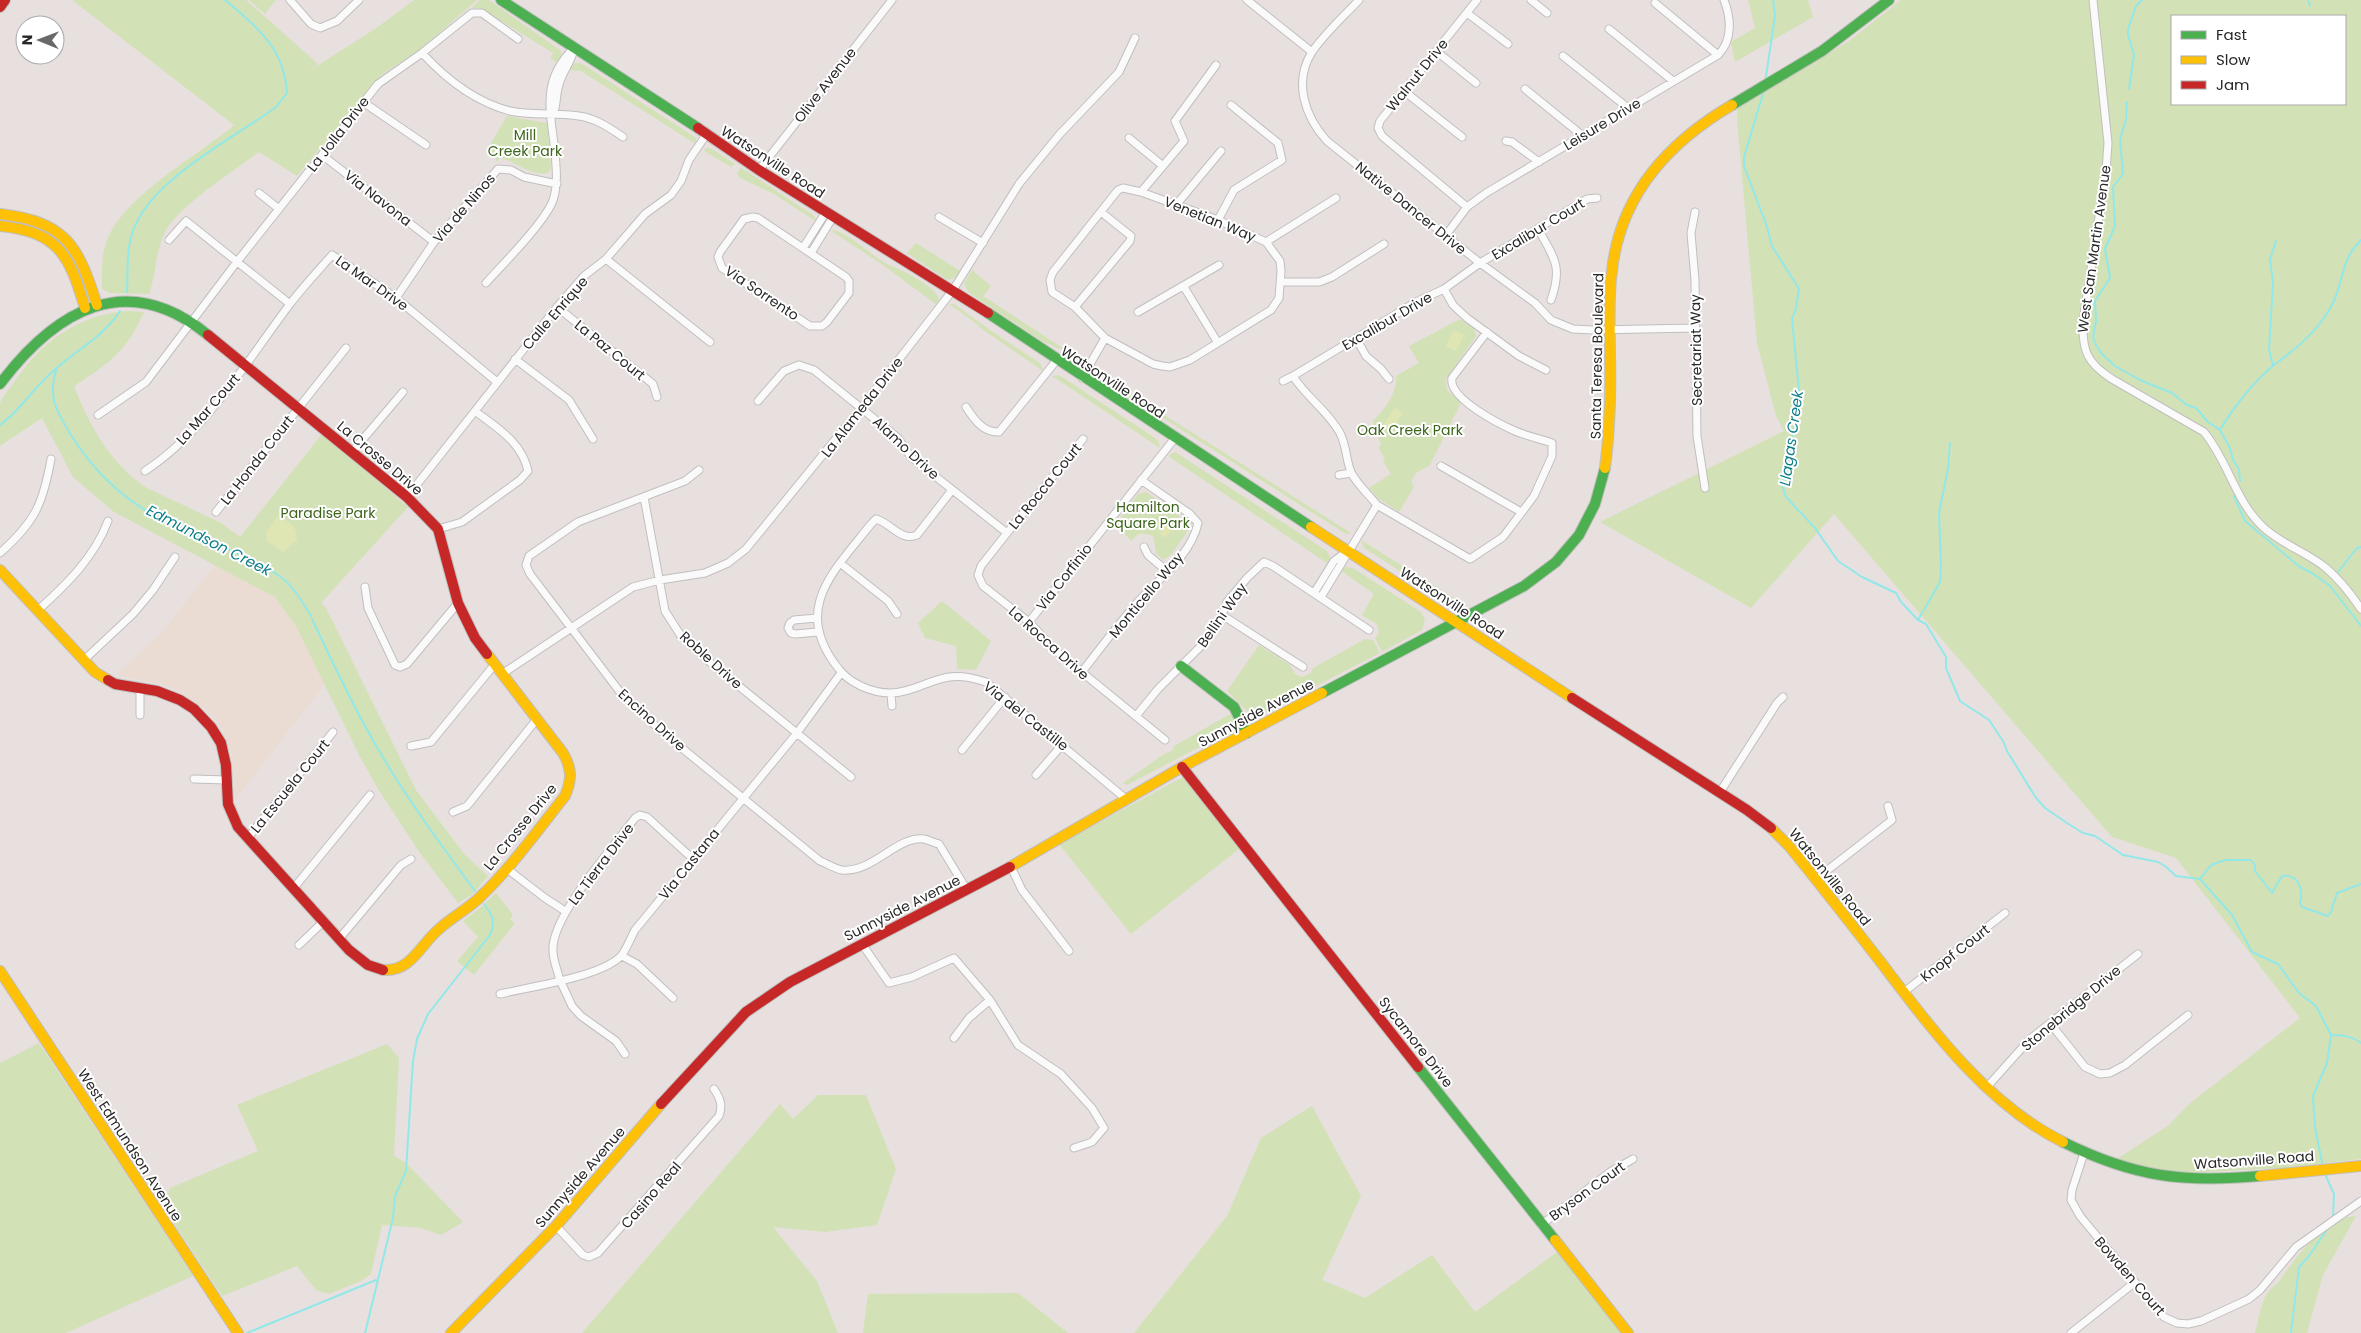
<svg xmlns="http://www.w3.org/2000/svg" width="2361" height="1333" font-family="Poppins,sans-serif">
<style>
.education{fill:#eadcd2}
.green{fill:#d3e1b6;fill-rule:evenodd}
.pitch{fill:#e0e5b4}
.lines{fill:none;stroke-linecap:round;stroke-linejoin:round}
.stream{stroke:#92e8e8;stroke-width:2}
.street-casing{stroke:#c0bfbf;stroke-width:9}
.fast-casing{stroke:#c0bfbf;stroke-width:12}
.slow-casing{stroke:#c0bfbf;stroke-width:12}
.jam-casing{stroke:#c0bfbf;stroke-width:12}
.street{stroke:#fbfafa;stroke-width:7}
.fast{stroke:#4caf50;stroke-width:10}
.slow{stroke:#ffc107;stroke-width:10}
.jam{stroke:#c62828;stroke-width:10}
.labels{text-anchor:middle;dominant-baseline:central;stroke-width:4;stroke-linejoin:round;paint-order:stroke}
.street-label{font-size:14px;fill:#282828;stroke:#fff}
.park-label{font-size:14px;fill:#3c641a;stroke:#fff}
.water-label{font-size:15px;font-style:italic;fill:#0e7e8a;stroke:#fff}
</style>
<rect width="100%" height="100%" fill="#e7e0de"/>
<path class="education" d="M215,565L267,591L284,605L297,626L325,684L235,800L232,755L222,729L213,717L203,707L179,691L169,686L116,675L162,632Z"/>
<path class="green" d="M72,0H246L318,64L312,69L375,29L414,0H477L422,48L381,75L297,176L259,152C235,170 175,208 164,234C155,254 156,275 149,294L110,293L102,289C102,274 101,257 106,243C121,197 198,156 234,125Z
M249,0H276L265,14Z
M480,0H489L560,50L562,54L558,63L550,58L553,53L480,8H472Z
M1748,0H1808L1813,17L1735,62L1731,42L1755,28Z
M1901,0H2361V1159L2281,1168L2185,1173L2160,1172L2114,1161L2169,1125L2189,1104L2300,1018L2176,858L2112,837L1834,514L1751,608L1600,522L1784,431L1776,416L1757,343L1737,120L1738,108L1849,41ZM2172,16H2345V104H2172Z
M575,63H581L696,138V142L694,143L581,71L568,70Z
M507,116L547,123L551,168L548,173C532,177 515,161 500,158L496,162L495,155L488,148Z
M707,148L712,149L735,164L731,167L703,150Z
M740,167L813,215L817,222L774,194L740,178L737,174Z
M830,230C845,228 873,258 889,265C902,270 934,285 939,299L937,305L880,263Z
M916,243L960,271C956,277 953,280 946,279L907,253Z
M972,270L991,286L983,296L1084,362L1077,363L1065,355L1062,350L1044,342L968,292L964,283Z
M949,304H954L990,330L1041,364L1043,371L979,327L977,324Z
M129,311L144,312C128,350 107,365 74,386C90,427 109,461 145,487L221,523L240,537L322,434L408,507L321,603L326,608L416,790L465,855L488,876L473,894L458,903L420,853L378,789L359,755L296,626L275,597L114,512L73,477L42,418L0,446C0,433 0,416 0,403C2,397 9,389 13,384C40,342 79,314 129,311Z
M1460,319L1474,329L1476,336L1446,379L1447,390L1461,403L1430,465L1416,473L1411,482L1414,487L1399,512L1379,499L1369,488L1391,474L1383,461L1385,459L1378,447L1381,445L1373,421C1384,410 1398,392 1396,376L1419,363L1409,346Z
M1096,372L1351,533L1346,534L1343,532L1101,379Z
M1059,375L1155,438L1158,441L1160,448L1052,376Z
M1175,452L1327,551L1331,560L1330,565L1168,456Z
M1146,492C1160,502 1185,514 1187,532L1171,555L1163,560L1156,553L1153,536C1142,532 1139,532 1131,541L1116,524L1138,494Z
M1361,540L1454,598L1456,607L1364,548Z
M1346,567L1353,568L1421,612L1425,620L1422,630L1382,652L1375,638L1379,633C1378,619 1370,622 1362,615L1374,594L1340,570Z
M942,601L991,641L976,670L957,669L956,646L925,638L918,623Z
M1365,639L1373,640L1380,653L1254,718L1227,691L1259,645L1290,665L1295,674L1302,677L1311,673L1313,668Z
M1232,713L1236,720L1232,730L1127,785L1123,783L1164,754L1172,751L1174,746Z
M1183,777L1239,849L1131,934L1059,844Z
M496,893L513,915L510,919L515,923L474,975L457,961L478,937L463,921L482,906Z
M39,1043L193,1276L66,1333H0V1063Z
M387,1044L399,1058L394,1156L406,1163L463,1222L441,1235L421,1228L382,1225L371,1274L361,1281L329,1294L316,1290L297,1266L222,1296L163,1207L170,1188L258,1151L237,1105Z
M818,1095H866L896,1169L877,1225L825,1232L773,1227L817,1281L838,1333H582L780,1104L793,1119Z
M1312,1106L1361,1196L1322,1280L1365,1298L1432,1255L1475,1312L1560,1250L1625,1333H1134L1227,1216L1261,1138Z
M2356,1216L2323,1275L2307,1333H2255C2260,1316 2261,1293 2277,1284C2296,1258 2322,1218 2356,1216Z
M1018,1293L1068,1333H863L868,1294Z"/>
<path class="pitch" d="M1454,330L1464,335L1456,351L1446,346Z
M1395,408L1403,413L1391,430L1384,424Z
M278,517C291,523 297,525 297,540L283,552L267,541L266,532Z
M1167,522L1174,526L1166,538L1160,534Z"/>
<g class="lines">
<path class="stream" d="M2308,0L2310,6
M1765,83L1775,16L1773,0
M2129,89L2134,55L2128,35V29L2136,6L2142,0
M1764,90L1744,157V166L1766,224L1772,246L1799,289L1796,308L1792,319L1799,391L1793,408L1794,431L1789,442L1790,456L1782,485L1786,497L1815,528L1838,561L1862,577L1896,593L1901,602L1918,620L1926,624L1946,657V668L1960,701L1989,720L2003,741L2007,751L2036,798L2045,808L2067,823L2083,833L2095,836L2123,855L2158,862L2165,866L2176,876L2200,879L2232,915L2252,952L2278,964L2299,993L2316,1006L2331,1035L2327,1063L2313,1096L2315,1128L2323,1167
M2127,102L2126,120L2120,139L2123,174L2113,187L2115,226L2105,249L2110,278L2095,301L2096,321L2093,337L2096,345L2102,354L2115,366L2140,380L2172,393L2187,405L2196,408L2208,422L2220,430L2230,448L2233,460L2239,469L2240,481
M127,292C128,273 126,250 133,231C151,179 233,139 276,107L287,93C284,47 257,27 225,0
M2273,366L2269,349L2273,283L2270,259L2276,241
M57,368C47,396 56,411 71,435C93,470 124,500 161,519C199,539 241,551 278,575C293,585 301,600 311,616
M0,425C19,412 32,390 49,375C72,352 102,339 120,311
M2220,430C2233,408 2254,381 2274,365C2297,348 2318,331 2332,305C2344,282 2340,260 2361,240
M2234,496L2245,521L2300,567L2312,573L2330,586L2361,626
M2338,572L2356,549L2361,547
M312,619C333,663 353,707 378,749C407,799 441,845 475,891
M1918,620L1940,582L1941,566L1939,512L1948,469L1950,443
M2200,879L2211,865L2225,860H2251L2255,865V871L2272,893L2282,876C2298,874 2304,889 2300,903L2302,907L2328,916L2331,912L2337,893L2361,884
M2331,1035C2343,1035 2352,1036 2361,1043
M2325,1174L2334,1194L2333,1217
M247,1333L376,1280
M365,1333L393,1218L395,1196L406,1171L413,1061L417,1039L428,1014L490,935C496,922 492,914 484,904
M2291,1333L2299,1267L2309,1256L2328,1228"/>
<defs>
<path id="street" d="M290,0L311,24L320,28L337,21L359,0
M1247,0L1312,52
M1359,0C1344,16 1325,33 1312,52C1293,82 1305,117 1327,141L1480,263L1535,303L1551,320L1573,329L1593,330L1695,328
M1531,0L1547,13
M2093,0L2108,143L2106,171L2083,321C2082,351 2087,363 2112,379L2204,432C2228,461 2235,500 2262,526C2280,544 2307,552 2326,568C2340,580 2351,594 2361,609
M1655,3L1718,55
M1467,13L1508,44
M1609,29L1673,81
M1436,51L1476,83
M422,53C446,79 475,102 510,111C533,116 556,112 579,116C595,118 610,128 623,137
M1563,56L1628,108
M1525,89L1583,136
M1404,91L1462,137
M363,102L426,145
M552,116C558,105 555,96 559,85C562,72 571,63 574,49
M1129,138L1163,166
M1506,141L1512,142L1539,162
M322,155L434,242
M759,170L892,0
M1123,188L1141,192L1218,220L1266,242L1280,261L1281,271L1279,298L1271,310L1190,360L1170,367L1162,366L1153,364L1105,338L1075,307L1052,292L1050,280L1053,272L1118,190Z
M1141,192L1184,141L1175,121L1216,65
M259,193L279,209
M1176,205L1221,151
M1467,207L1382,136L1378,128L1380,121L1477,0
M1695,212L1691,233L1695,280L1697,436L1705,488
M753,217L758,218L846,277L849,281V293L827,322L822,326H810L722,268L718,257L720,252L744,219Z
M939,217L983,243
M1218,220L1234,190L1282,160L1278,143L1231,105
M1538,229C1554,258 1563,266 1551,300
M1446,235L1467,207L1486,193L1718,55C1733,40 1731,18 1724,0
M169,240L186,221L290,304
M1266,242L1336,198
M803,248L826,212
M811,253L833,217
M606,259L710,342
M1282,282H1319L1332,277L1384,244
M486,283C504,263 541,226 552,203C557,191 557,179 556,166C554,119 536,85 574,48
M1184,287L1218,343
M1444,289L1453,305L1467,318L1519,356L1546,370
M396,298L434,242L498,169L511,170L524,177L557,184
M557,307L653,384L657,397
M1075,307L1130,241L1131,236L1101,212
M1138,312L1219,265
M1356,338L1366,356L1381,369L1389,379
M515,359L569,400L593,439
M1082,378L1105,338
M1283,381L1293,376
M758,401L784,371L799,365L814,370L898,438L911,457L1007,533
M966,407C974,419 983,433 999,432L1056,361
M98,415L146,382L236,263L378,84L422,53L472,13H482L518,39
M1083,439L1007,533L981,566L978,575L983,586L1029,622L1056,651L1165,740
M352,452L403,392
M1441,466L1521,512
M699,470L685,481L578,522L529,556L526,565L530,574L620,692L661,731L820,861C826,863 835,869 842,870C873,873 896,836 924,839C929,840 934,843 939,844L967,890
M145,471C205,432 247,361 290,304C303,287 318,271 332,255L396,298L497,382
M1339,475L1351,473
M952,490L917,535C901,542 891,523 876,519L871,524C834,571 791,609 838,668C849,683 871,693 891,693C911,693 929,680 949,677C962,675 974,678 986,682L1126,799
M407,497L557,307L584,276L606,259L645,214L671,195L681,181L689,160L706,135
M644,497L665,611L681,636L713,665L851,777
M1377,505L1470,559L1503,537L1534,496L1552,456V443C1540,439 1527,436 1515,431C1499,424 1448,398 1452,378L1487,332
M216,512L346,348
M438,529L462,522L520,480L528,471C522,442 497,428 475,411
M1144,547L1148,555L1168,572
M0,553C35,522 43,504 51,459
M840,563L888,601L897,614
M365,587L368,608L395,665L400,667L407,664L458,603
M1314,593L1334,561L1345,553
M1321,597L1377,505C1369,495 1358,485 1352,474C1346,463 1347,446 1340,433C1328,411 1306,397 1293,376L1416,302L1444,289L1480,263L1587,199L1597,198
M37,611C66,585 94,558 108,521
M1222,615L1303,667
M817,618L794,620L790,623L788,628L791,633L795,634L818,632
M1029,622L1175,438
M84,660L133,614L153,590L175,557
M1081,673C1099,650 1117,626 1136,604C1157,580 1191,556 1198,523L1190,514L1141,480
M502,674L633,587L660,580L705,573L728,563L746,549L861,408L953,290L1019,184L1059,135L1119,72L1135,38
M891,693L892,706
M140,715V689
M1136,716L1158,689L1202,645L1222,615L1227,602L1247,578L1264,562L1273,566L1369,630
M411,746L431,742L495,664
M962,750L1005,697
M1036,775L1062,745
M194,779L226,780
M1720,792L1777,703L1783,697
M453,812L467,806L537,719
M247,839L333,732
M1011,867L1022,890L1069,951
M506,868L545,898L565,911
M1816,879L1892,820L1888,806
M293,889L370,795
M339,939L401,865L411,859
M862,944L889,983L912,977L954,958L990,1000L1018,1045L1061,1074L1092,1108L1104,1128L1092,1142L1074,1148
M299,945L323,922
M622,956L637,964L673,998
M560,980L572,1006L581,1016L616,1041L625,1054
M560,981C558,971 553,961 553,951C550,918 614,846 635,818L640,815L647,817L693,859
M1904,992L2005,913
M500,994C530,987 599,977 620,957C625,953 631,937 635,930L797,733L841,673
M2050,1023L2085,1067L2100,1074L2110,1073L2125,1065L2188,1015
M954,1038L969,1018L990,1000
M1987,1087L2030,1039L2138,954
M2084,1153L2072,1190L2071,1200L2080,1216L2164,1317L2177,1323L2188,1324L2201,1321L2249,1299L2260,1290L2296,1247L2361,1201
M1541,1225L1610,1172L1633,1159
M556,1226L583,1255L589,1257L598,1253L719,1116C723,1105 720,1098 714,1089
M2071,1333L2134,1283"/>
<path id="fast" d="M501,0L698,128
M1732,105L1822,51L1889,0
M988,313L1311,527
M0,384C55,311 126,268 208,335
M1181,666L1234,707L1247,733
M1322,693L1524,586L1556,562L1579,535L1595,504L1605,468
M1418,1067L1555,1240
M2063,1142C2134,1177 2183,1183 2260,1176"/>
<path id="slow" d="M0,214C66,222 78,245 97,305
M0,226C59,232 69,255 85,308
M1605,468C1610,430 1611,392 1610,354C1610,326 1608,298 1612,271C1620,195 1669,142 1732,105
M1311,527L1572,698
M0,570L95,672L108,680
M1771,828L1789,846C1821,885 1852,925 1883,965C1933,1031 1988,1105 2063,1142
M1010,867L1182,767L1322,693
M383,970C411,972 420,945 439,929C451,918 466,910 478,899C511,868 537,831 565,796C572,780 572,768 563,753L487,654
M0,971L238,1333
M2260,1176L2361,1166
M1555,1240L1628,1333
M451,1333L556,1226L661,1104"/>
<path id="jam" d="M0,7L5,0
M698,128L759,170L988,313
M208,335L407,497L438,529L458,603L475,638L487,654
M108,680L115,684L157,691L180,700L194,709L211,727L221,743L226,765L228,804L238,827L349,950L368,965L383,970
M1572,698L1747,810L1771,828
M1182,767L1418,1067
M661,1104L746,1012L790,982L1010,867"/>
</defs>
<use href="#street" class="street-casing"/>
<use href="#fast" class="fast-casing"/>
<use href="#slow" class="slow-casing"/>
<use href="#jam" class="jam-casing"/>
<use href="#street" class="street"/>
<use href="#fast" class="fast"/>
<use href="#slow" class="slow"/>
<use href="#jam" class="jam"/>
</g>
<g class="labels">
<g class="street-label">
<text transform="translate(1417 75) rotate(-51)">Walnut Drive</text>
<text transform="translate(825 85) rotate(-52)">Olive Avenue</text>
<text transform="translate(1602 124) rotate(-31)">Leisure Drive</text>
<text transform="translate(338 134) rotate(-52)">La Jolla Drive</text>
<text transform="translate(773 162) rotate(33)">Watsonville Road</text>
<text transform="translate(378 198) rotate(38)">Via Navona</text>
<text transform="translate(464 208) rotate(-49)">Via de Ninos</text>
<text transform="translate(1411 208) rotate(39)">Native Dancer Drive</text>
<text transform="translate(1210 219) rotate(22)">Venetian Way</text>
<text transform="translate(1538 229) rotate(-31)">Excalibur Court</text>
<text transform="translate(2094 249) rotate(-82)">West San Martin Avenue</text>
<text transform="translate(372 283) rotate(35)">La Mar Drive</text>
<text transform="translate(762 293) rotate(34)">Via Sorrento</text>
<text transform="translate(555 313) rotate(-49)">Calle Enrique</text>
<text transform="translate(1387 321) rotate(-30)">Excalibur Drive</text>
<text transform="translate(610 350) rotate(39)">La Paz Court</text>
<text transform="translate(1696 350) rotate(-91)">Secretariat Way</text>
<text transform="translate(1597 356) rotate(-89)">Santa Teresa Boulevard</text>
<text transform="translate(1113 382) rotate(33)">Watsonville Road</text>
<text transform="translate(862 407) rotate(-52)">La Alameda Drive</text>
<text transform="translate(208 409) rotate(-49)">La Mar Court</text>
<text transform="translate(906 448) rotate(43)">Alamo Drive</text>
<text transform="translate(380 458) rotate(40)">La Crosse Drive</text>
<text transform="translate(257 460) rotate(-52)">La Honda Court</text>
<text transform="translate(1045 486) rotate(-51)">La Rocca Court</text>
<text transform="translate(1064 577) rotate(-52)">Via Corfinio</text>
<text transform="translate(1146 595) rotate(-50)">Monticello Way</text>
<text transform="translate(1452 603) rotate(33)">Watsonville Road</text>
<text transform="translate(1222 615) rotate(-55)">Bellini Way</text>
<text transform="translate(1049 643) rotate(42)">La Rocca Drive</text>
<text transform="translate(711 660) rotate(42)">Roble Drive</text>
<text transform="translate(1256 713) rotate(-28)">Sunnyside Avenue</text>
<text transform="translate(1026 716) rotate(38)">Via del Castille</text>
<text transform="translate(652 720) rotate(42)">Encino Drive</text>
<text transform="translate(290 786) rotate(-51)">La Escuela Court</text>
<text transform="translate(520 827) rotate(-51)">La Crosse Drive</text>
<text transform="translate(601 864) rotate(-53)">La Tierra Drive</text>
<text transform="translate(689 864) rotate(-51)">Via Castana</text>
<text transform="translate(1830 877) rotate(51)">Watsonville Road</text>
<text transform="translate(902 908) rotate(-27)">Sunnyside Avenue</text>
<text transform="translate(1955 953) rotate(-38)">Knopf Court</text>
<text transform="translate(2071 1008) rotate(-40)">Stonebridge Drive</text>
<text transform="translate(1416 1042) rotate(52)">Sycamore Drive</text>
<text transform="translate(130 1145) rotate(57)">West Edmundson Avenue</text>
<text transform="translate(2254 1160) rotate(-4)">Watsonville Road</text>
<text transform="translate(580 1177) rotate(-49)">Sunnyside Avenue</text>
<text transform="translate(1587 1191) rotate(-36)">Bryson Court</text>
<text transform="translate(651 1195) rotate(-49)">Casino Real</text>
<text transform="translate(2130 1276) rotate(49)">Bowden Court</text>
</g>
<g class="park-label">
<text x="525" y="135">Mill<tspan x="525" dy="16">Creek Park</tspan></text>
<text x="1410" y="430">Oak Creek Park</text>
<text x="1148" y="507">Hamilton<tspan x="1148" dy="16">Square Park</tspan></text>
<text x="328" y="513">Paradise Park</text>
</g>
<g class="water-label">
<text transform="translate(1791 438) rotate(-82)">Llagas Creek</text>
<text transform="translate(209 540) rotate(27)">Edmundson Creek</text>
</g>
</g>
<rect x="2171" y="15" width="175" height="90" fill="#ffffff" stroke="#a9a9a9"/>
<rect x="2181" y="31" width="25" height="8" fill="#4caf50" stroke="#a9a9a9"/>
<text x="2216" y="40" font-size="15" fill="#282828">Fast</text>
<rect x="2181" y="56" width="25" height="8" fill="#ffc107" stroke="#a9a9a9"/>
<text x="2216" y="65" font-size="15" fill="#282828">Slow</text>
<rect x="2181" y="81" width="25" height="8" fill="#c62828" stroke="#a9a9a9"/>
<text x="2216" y="90" font-size="15" fill="#282828">Jam</text>
<g transform="translate(40 40) rotate(271)"><circle r="24" fill="#ffffff" stroke="#a9a9a9"/>
<path d="M0-4L9 19L0 12L-9 19Z" fill="#6b6868"/>
<text y="-8" font-size="14" font-weight="bold" text-anchor="middle" fill="#282828">N</text>
</g>
</svg>
